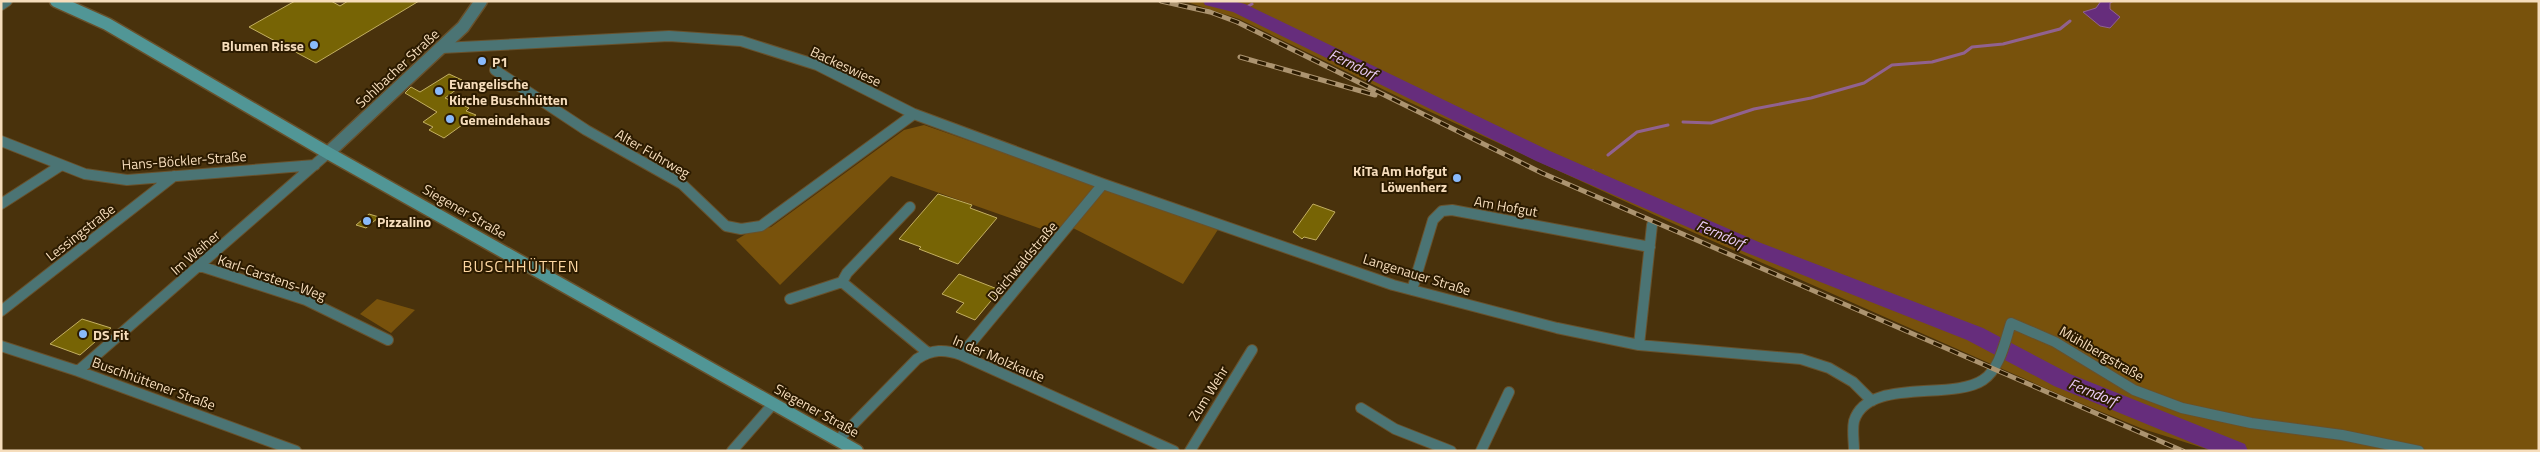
<svg xmlns="http://www.w3.org/2000/svg" width="2540" height="452" font-family="'Titillium Web',sans-serif">
<style>
.green{fill:#78520c}
.water{fill:#662d7c;stroke:#91628f}
.lines{fill:none;stroke-linecap:round;stroke-linejoin:round}
.stream{stroke:#91628f;stroke-width:3}
.river{fill:#662d7c;fill-rule:evenodd}
.building{fill:#776405;stroke:#c3af60}
.minor-casing{stroke:#68512c;stroke-width:12}
.tertiary-casing{stroke:#68512c;stroke-width:15}
.secondary-casing{stroke:#68512c;stroke-width:15}
.minor{stroke:#4b7474;stroke-width:10}
.tertiary{stroke:#4b7474;stroke-width:12}
.secondary{stroke:#519696;stroke-width:12}
.rail-casing{stroke:#ac9470;stroke-width:5}
.rail{stroke:#2c1b00;stroke-width:3;stroke-dasharray:9;stroke-linecap:butt}
.poi-dot{fill:#89bafc;stroke:#2c1b00;stroke-width:2}
.labels{text-anchor:middle;dominant-baseline:central;stroke-width:4;stroke-linejoin:round;paint-order:stroke}
.poi-label{font-size:14px;font-weight:bold;fill:#f6ddbc;stroke:#2c1b00;text-anchor:start}
.street-label{font-size:14px;fill:#f6ddbc;stroke:#2c1b00}
.water-label{font-size:15px;font-style:italic;fill:#ebccf7;stroke:#2c1b00}
.quarter-label{font-size:16px;letter-spacing:1px;fill:#fed7a1;stroke:#2c1b00}
</style>
<rect width="100%" height="100%" fill="#49320c"/>
<path class="green" d="M1184,1H2539V451H2213L2143,429L2070,399L1672,223L1411,103L1239,19Z
M924,125L1219,228L1183,284L1073,228L1064,237L891,176L780,285L736,240L749,232L771,227L904,130Z
M377,299L412,309L415,310L391,333L360,314Z"/>
<path class="water" d="M2101,1H2114L2110,3V9L2120,17L2110,28L2100,26L2083,12L2096,8Z"/>
<g class="lines">
<path class="stream" d="M1243,9L1252,4
M1683,122L1711,123L1754,109L1811,98L1864,83L1892,65L1932,62L1964,53L1972,47L2003,44L2060,29L2070,21
M1608,155L1637,132L1668,125
M1588,176L1593,171"/>
<path class="river" d="M1203,1H1233L1245,4L1550,151L1761,243L1983,328L2070,374L2245,444L2248,451H2212L2054,386L1967,340L1747,253L1536,161L1233,12L1205,5Z"/>
</g>
<path class="building" d="M295,1H331L340,6L348,1H419L316,63L249,27Z
M449,74L462,80L452,87L457,89L445,98L469,108L466,111L476,115L444,138L429,130L433,127L423,122L437,112L405,93L411,87L420,92Z
M938,194L972,205L970,208L997,218L958,264L919,249L921,247L899,239Z
M1313,204L1335,212L1316,240L1304,237L1302,239L1293,232Z
M369,214L379,217L366,228L356,225Z
M959,274L1000,290L975,320L956,312L964,303L942,294Z
M82,319L111,328L80,355L50,344Z"/>
<g class="lines">
<defs>
<path id="minor" d="M1,5L7,1
M442,48L669,36L741,41L817,65L914,114L1103,184L1393,285L1557,328L1639,345L1801,359L1829,368L1853,382L1872,401
M495,70L586,130L682,184L726,226L741,229L761,226L914,114
M1,141L85,174L127,180L315,165
M1,204L60,166
M910,207L847,273L842,282L927,352
M200,266L306,300L388,340
M1412,290L1433,220L1442,211L1452,210L1650,247
M790,299L842,282
M1,311L174,176
M1639,345L1652,225
M1,346L78,371L296,451
M961,355L1103,184
M78,371L328,153
M1361,408L1395,429L1451,451
M838,440L917,359C932,349 945,349 961,355L1174,451
M732,451L773,404
M1190,451L1252,350
M1481,451L1509,392
M1854,451C1854,441 1852,430 1854,421C1867,377 1952,401 1983,380C2000,369 2005,341 2011,323L2055,342L2134,390L2182,408L2251,423L2342,435L2419,451"/>
<path id="tertiary" d="M328,153L463,27L481,1"/>
<path id="secondary" d="M56,1L107,24L328,153L857,451"/>
</defs>
<use href="#minor" class="minor-casing"/>
<use href="#tertiary" class="tertiary-casing"/>
<use href="#secondary" class="secondary-casing"/>
<use href="#minor" class="minor"/>
<use href="#tertiary" class="tertiary"/>
<use href="#secondary" class="secondary"/>
<defs>
<path id="rail" d="M1161,1L1210,12L1237,22L1542,173L2183,451
M1240,57L1375,95"/>
</defs>
<use href="#rail" class="rail-casing"/>
<use href="#rail" class="rail"/>
</g>
<g class="poi-dot">
<circle cx="314" cy="45" r="5"/>
<circle cx="482" cy="61" r="5"/>
<circle cx="439" cy="91" r="5"/>
<circle cx="450" cy="119" r="5"/>
<circle cx="1457" cy="178" r="5"/>
<circle cx="367" cy="221" r="5"/>
<circle cx="83" cy="334" r="5"/>
</g>
<g class="labels">
<g class="poi-label">
<text x="304" y="45" text-anchor="end">Blumen Risse</text>
<text x="492" y="61">P1</text>
<text x="449" y="83">Evangelische<tspan x="449" dy="16">Kirche Buschhütten</tspan></text>
<text x="460" y="119">Gemeindehaus</text>
<text x="1447" y="170" text-anchor="end">KiTa Am Hofgut<tspan x="1447" dy="16">Löwenherz</tspan></text>
<text x="377" y="221">Pizzalino</text>
<text x="93" y="334">DS Fit</text>
</g>
<g class="street-label">
<text transform="translate(846 66) rotate(25)">Backeswiese</text>
<text transform="translate(397 68) rotate(-43)">Sohlbacher Straße</text>
<text transform="translate(653 153) rotate(30)">Alter Fuhrweg</text>
<text transform="translate(184 160) rotate(-4)">Hans-Böckler-Straße</text>
<text transform="translate(1506 206) rotate(10)">Am Hofgut</text>
<text transform="translate(465 211) rotate(30)">Siegener Straße</text>
<text transform="translate(80 232) rotate(-38)">Lessingstraße</text>
<text transform="translate(195 252) rotate(-41)">Im Weiher</text>
<text transform="translate(1022 261) rotate(-50)">Deichwaldstraße</text>
<text transform="translate(1417 274) rotate(17)">Langenauer Straße</text>
<text transform="translate(272 277) rotate(19)">Karl-Carstens-Weg</text>
<text transform="translate(2102 353) rotate(30)">Mühlbergstraße</text>
<text transform="translate(999 358) rotate(23)">In der Molzkaute</text>
<text transform="translate(154 383) rotate(20)">Buschhüttener Straße</text>
<text transform="translate(1208 393) rotate(-58)">Zum Wehr</text>
<text transform="translate(817 410) rotate(29)">Siegener Straße</text>
</g>
<g class="water-label">
<text transform="translate(1353 64) rotate(26)">Ferndorf</text>
<text transform="translate(1721 234) rotate(23)">Ferndorf</text>
<text transform="translate(2093 392) rotate(22)">Ferndorf</text>
</g>
<g class="quarter-label">
<text x="521" y="266">BUSCHHÜTTEN</text>
</g>
</g>
<rect width="2540" height="452" fill="none" stroke="#f6ddbc" stroke-width="5"/>
</svg>
